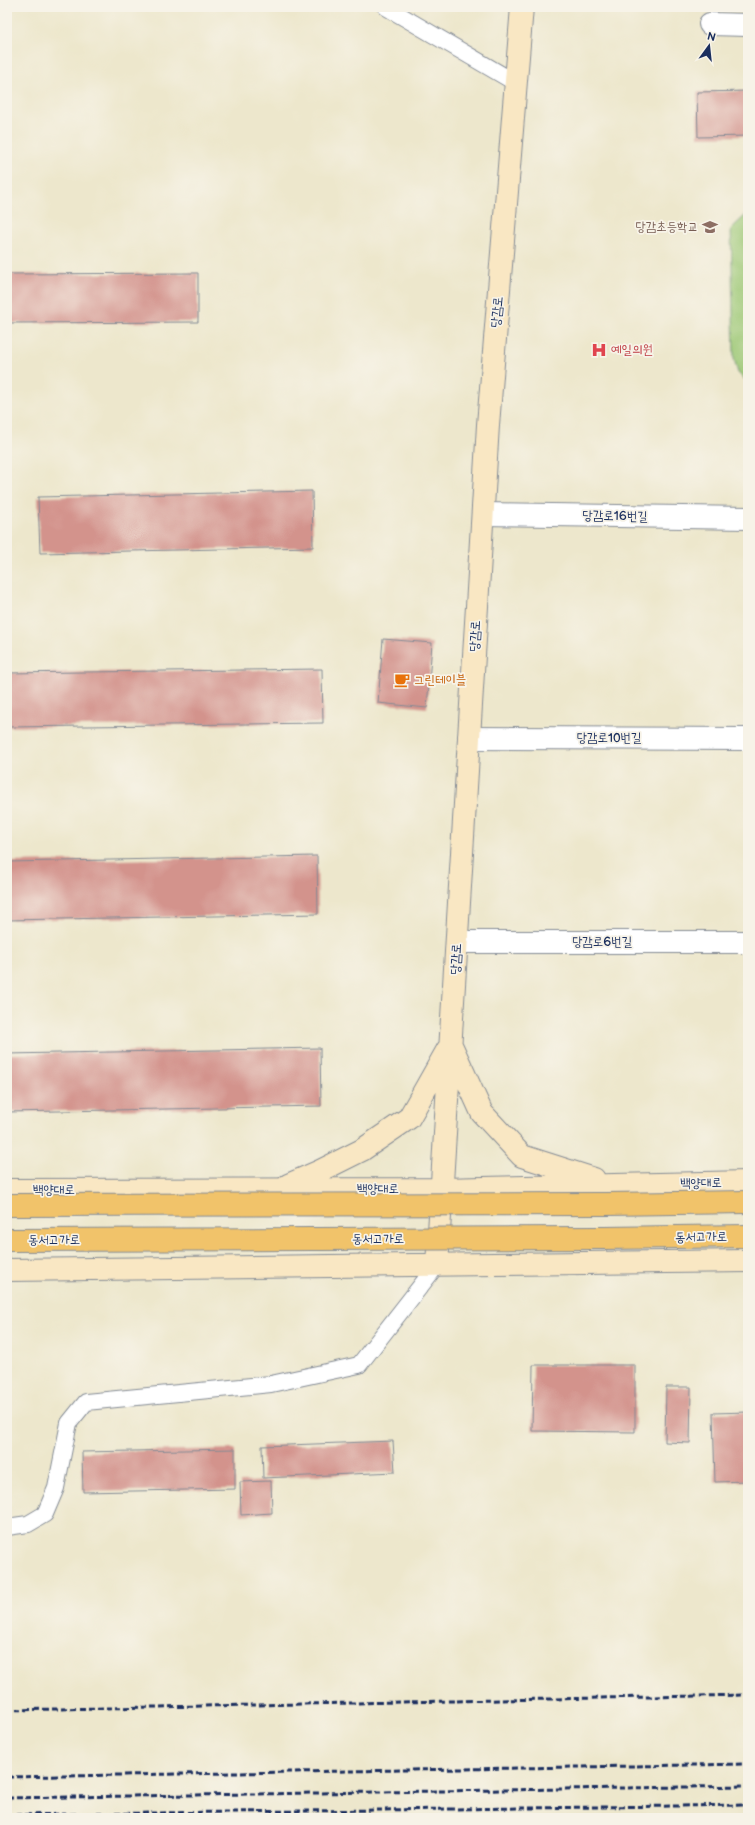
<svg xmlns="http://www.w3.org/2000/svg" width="755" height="1825" font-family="'Balsamiq Sans','Poor Story',sans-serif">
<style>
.green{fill:#9cc875;stroke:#5c7c6a}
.building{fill:#d3938c}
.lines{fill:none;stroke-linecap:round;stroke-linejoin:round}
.lane-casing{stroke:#848b95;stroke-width:18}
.street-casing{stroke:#848b95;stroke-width:24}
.secondary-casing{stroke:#848b95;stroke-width:24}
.lane{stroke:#fff;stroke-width:16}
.street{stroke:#fff;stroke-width:22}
.secondary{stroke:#f9e7c3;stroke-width:22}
.rail{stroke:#1b2f5e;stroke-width:3;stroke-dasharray:6 3;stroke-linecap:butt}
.highway-bridge-casing{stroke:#848b95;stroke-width:24;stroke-linecap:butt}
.highway-bridge{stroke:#f1c36a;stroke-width:22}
.labels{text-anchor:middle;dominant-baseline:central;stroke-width:3.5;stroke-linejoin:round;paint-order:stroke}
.education-label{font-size:13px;fill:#785e54;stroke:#f7f3e8;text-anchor:end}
.street-label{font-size:13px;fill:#1b2f5e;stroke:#f7f3e8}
.health-label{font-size:13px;fill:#be3a42;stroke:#f7f3e8;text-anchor:start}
.food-label{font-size:13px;fill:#c56008;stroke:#f7f3e8;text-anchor:start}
</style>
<rect width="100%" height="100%" fill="#f7f3e8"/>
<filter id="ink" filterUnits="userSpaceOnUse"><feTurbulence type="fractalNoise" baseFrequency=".025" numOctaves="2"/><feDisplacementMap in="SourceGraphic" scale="8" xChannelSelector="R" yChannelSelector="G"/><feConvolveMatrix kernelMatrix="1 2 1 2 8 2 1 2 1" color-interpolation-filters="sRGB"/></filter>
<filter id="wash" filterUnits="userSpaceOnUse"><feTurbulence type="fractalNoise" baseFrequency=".012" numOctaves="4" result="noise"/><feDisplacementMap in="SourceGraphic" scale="16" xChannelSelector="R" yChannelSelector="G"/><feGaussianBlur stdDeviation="0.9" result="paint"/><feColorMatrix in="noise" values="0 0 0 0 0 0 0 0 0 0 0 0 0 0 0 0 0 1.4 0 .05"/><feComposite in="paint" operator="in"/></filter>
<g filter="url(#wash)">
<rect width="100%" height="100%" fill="#ede7cc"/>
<path class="green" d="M748,213V383L738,373L734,359L731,229Z"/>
<g id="blocks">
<path class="building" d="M748,91V136L698,137L697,92Z
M198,273V322L7,323V274Z
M312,491L313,547L40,553L38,497Z
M383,639L432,643L427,708L378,703Z
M322,669L323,723L7,727V673Z
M317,856L318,914L7,920V862Z
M320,1048L321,1106L7,1112V1054Z
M533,1365H635V1432L532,1431Z
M666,1387H691L690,1443L665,1442Z
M748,1412V1481L715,1482L713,1413Z
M393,1441L395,1472L263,1478L262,1446Z
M235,1449V1489L83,1492L82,1452Z
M271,1481L272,1513L241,1515L240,1482Z"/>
</g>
</g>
<g filter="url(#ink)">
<use href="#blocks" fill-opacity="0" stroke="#848b95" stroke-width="1"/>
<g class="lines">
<defs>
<path id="lane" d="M386,7L516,83
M7,1527L28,1524L45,1514L56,1488L69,1423L86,1402L271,1384L359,1365L437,1265"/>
<path id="street" d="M710,24L748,25
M483,514L748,518
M469,738L748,739
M457,942H748"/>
<path id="secondary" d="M452,1047L482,1113L522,1156L594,1179
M288,1185L320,1171L362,1150L409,1118L448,1049
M7,1190L442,1189L748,1182
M437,1265L488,425L522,7
M7,1270L748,1261"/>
</defs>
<use href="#lane" class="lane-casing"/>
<use href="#street" class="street-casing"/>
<use href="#secondary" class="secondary-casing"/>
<use href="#lane" class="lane"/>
<use href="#street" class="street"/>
<use href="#secondary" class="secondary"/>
<path class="rail" d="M7,1710L748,1695
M7,1777L748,1764
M7,1798L748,1786
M7,1815L748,1805"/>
<defs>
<path id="highway-bridge" d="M7,1205L606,1204L748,1202
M7,1240L604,1238L748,1236"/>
</defs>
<use href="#highway-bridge" class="highway-bridge-casing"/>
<use href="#highway-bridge" class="highway-bridge"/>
</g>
</g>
<defs>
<symbol id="school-bare" viewBox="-9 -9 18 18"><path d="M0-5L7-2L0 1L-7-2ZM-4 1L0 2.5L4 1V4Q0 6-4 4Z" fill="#8d6e63" stroke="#f7f3e8" stroke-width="2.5" paint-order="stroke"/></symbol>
<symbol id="hospital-bare" viewBox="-9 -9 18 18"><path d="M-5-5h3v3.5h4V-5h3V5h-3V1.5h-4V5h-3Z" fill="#e0444e" stroke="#f7f3e8" stroke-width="2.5" paint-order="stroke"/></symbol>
<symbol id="cafe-bare" viewBox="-9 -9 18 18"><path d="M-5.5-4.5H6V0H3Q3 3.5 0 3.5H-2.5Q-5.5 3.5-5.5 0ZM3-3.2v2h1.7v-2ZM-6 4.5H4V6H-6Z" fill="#e8710a" stroke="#f7f3e8" stroke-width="2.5" paint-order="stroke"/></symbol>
</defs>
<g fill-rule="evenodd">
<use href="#school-bare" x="699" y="216" width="22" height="22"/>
<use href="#hospital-bare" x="588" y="339" width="22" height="22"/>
<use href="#cafe-bare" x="391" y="669" width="22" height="22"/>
</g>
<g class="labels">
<g class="education-label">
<text x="698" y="227">당감초등학교</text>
</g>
<g class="street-label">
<text transform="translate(497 312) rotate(-85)">당감로</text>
<text transform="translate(615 516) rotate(1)">당감로16번길</text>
<text transform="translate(475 636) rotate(-87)">당감로</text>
<text x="609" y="738">당감로10번길</text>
<text x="602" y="942">당감로6번길</text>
<text transform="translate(456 959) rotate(-87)">당감로</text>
<text transform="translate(701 1183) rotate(-1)">백양대로</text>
<text x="378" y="1189">백양대로</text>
<text x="54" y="1190">백양대로</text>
<text transform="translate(701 1237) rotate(-1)">동서고가로</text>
<text x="378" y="1239">동서고가로</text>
<text x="54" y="1240">동서고가로</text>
</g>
<g class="health-label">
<text x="611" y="350">예일의원</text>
</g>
<g class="food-label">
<text x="414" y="680">그린테이블</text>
</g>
</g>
<rect width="755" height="1825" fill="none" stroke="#f7f3e8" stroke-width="24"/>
<g transform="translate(709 46) rotate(15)" stroke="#f7f3e8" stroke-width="3" paint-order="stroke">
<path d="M0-3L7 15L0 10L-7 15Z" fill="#1b2f5e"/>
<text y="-6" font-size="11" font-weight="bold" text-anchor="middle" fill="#1b2f5e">N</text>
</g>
</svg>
